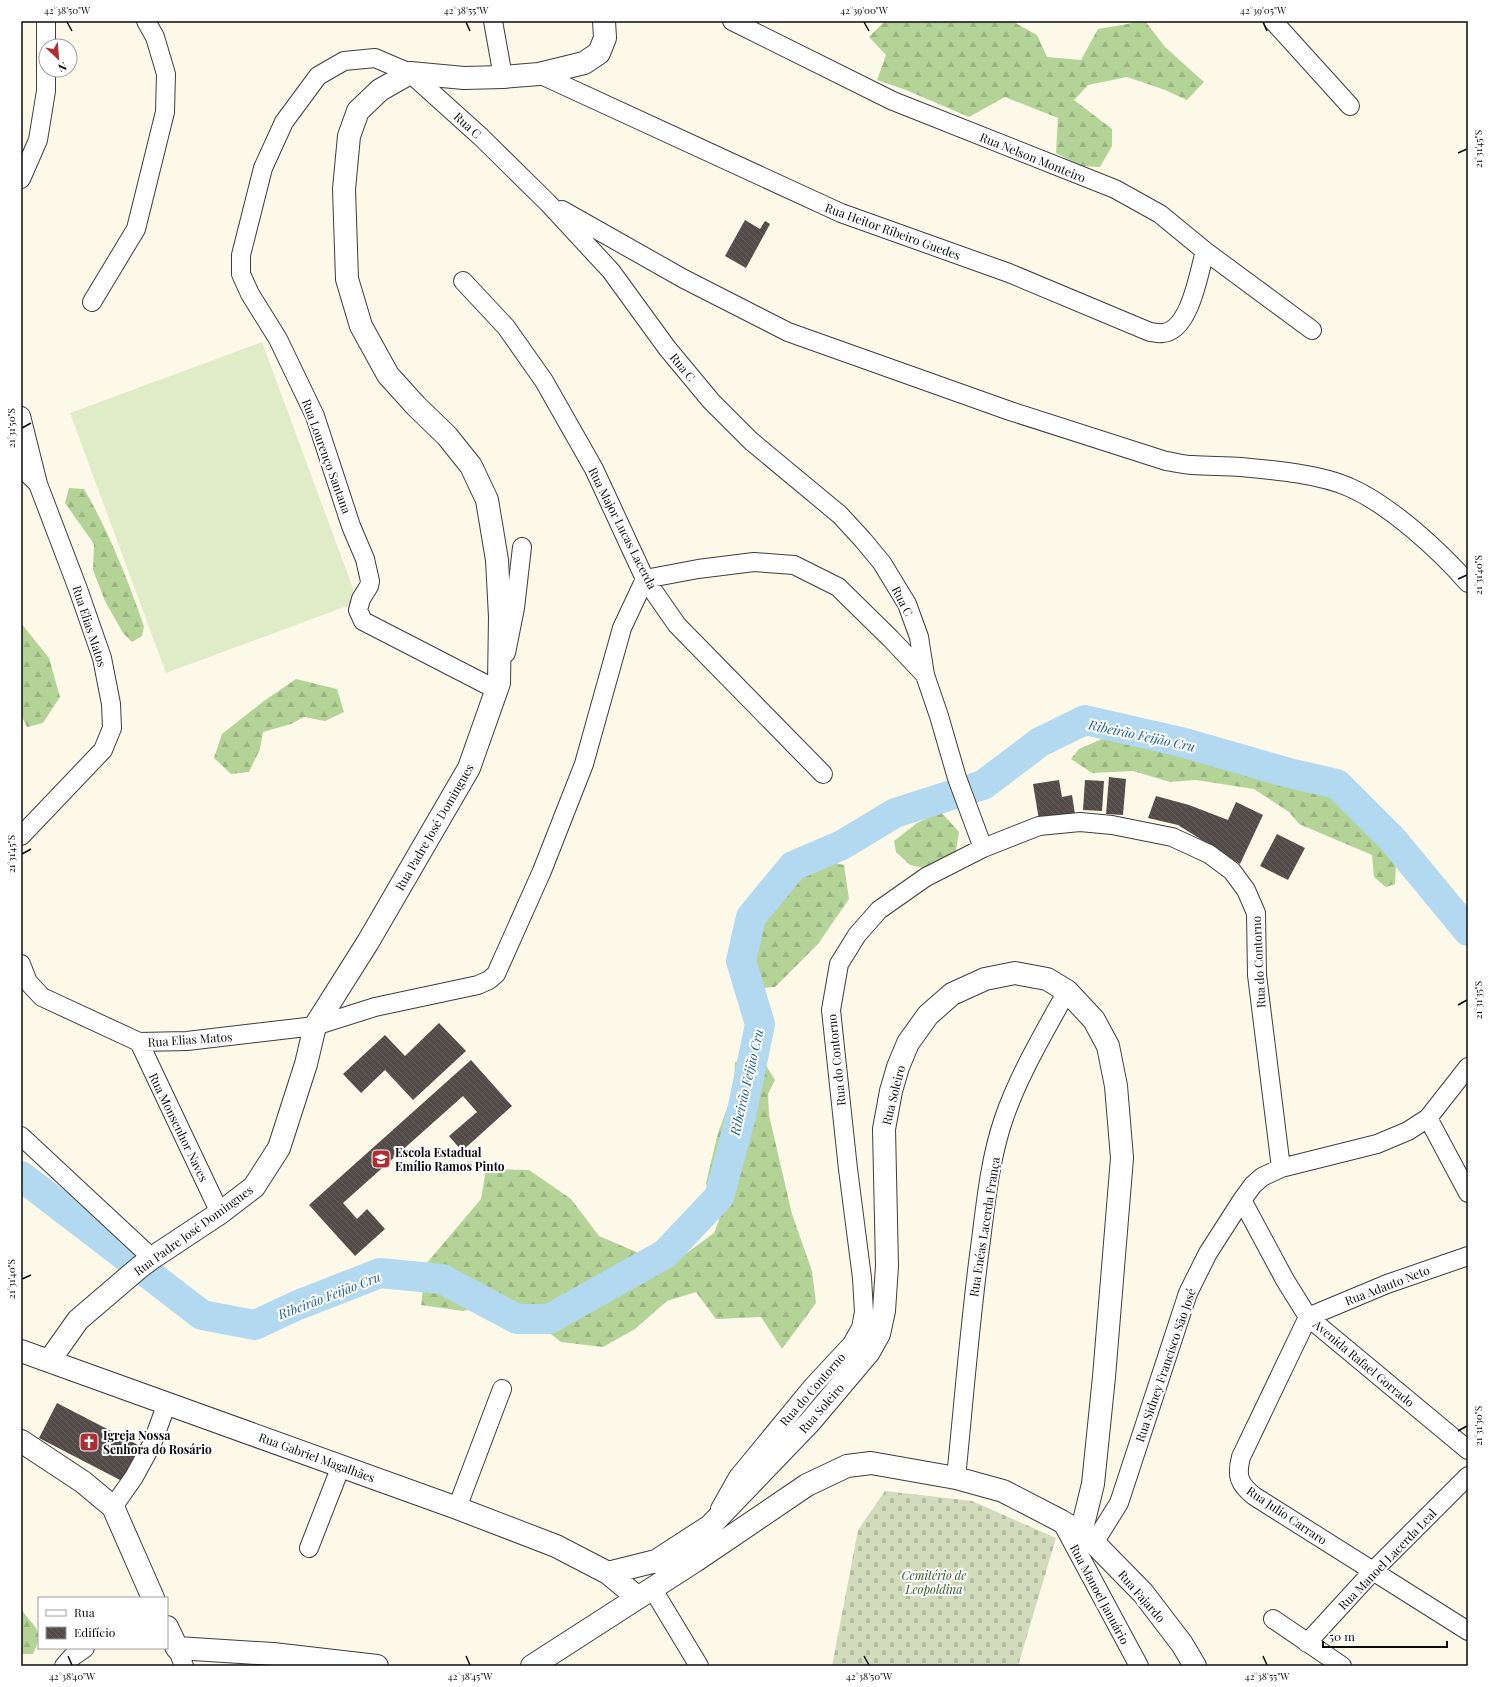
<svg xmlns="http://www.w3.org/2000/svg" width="1489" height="1687" font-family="'Playfair Display',serif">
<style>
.forest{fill:url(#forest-firs)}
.cemetery{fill:url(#cemetery-stones)}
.pitch{fill:#e0ecc7}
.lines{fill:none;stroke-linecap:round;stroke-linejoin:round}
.river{stroke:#b2d9f0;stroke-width:30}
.building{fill:url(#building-back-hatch)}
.minor-casing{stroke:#3d3d3d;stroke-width:20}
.tertiary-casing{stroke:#3d3d3d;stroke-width:24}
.minor{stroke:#fff;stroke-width:18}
.tertiary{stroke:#fff;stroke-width:22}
.ticks{fill:none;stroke:#0a0a0a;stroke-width:1.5}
.labels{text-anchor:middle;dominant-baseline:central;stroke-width:4;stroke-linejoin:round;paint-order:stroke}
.street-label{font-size:12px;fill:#0a0a0a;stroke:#fff}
.poi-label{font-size:12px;font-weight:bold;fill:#0a0a0a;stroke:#fff;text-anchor:start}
.park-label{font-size:12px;font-style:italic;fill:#2d5c21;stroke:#fff}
.water-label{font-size:13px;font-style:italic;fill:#1f6091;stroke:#fff}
.neatline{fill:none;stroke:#0a0a0a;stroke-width:1.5}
.ticks-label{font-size:10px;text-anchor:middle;fill:#0a0a0a}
</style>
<defs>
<pattern id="forest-firs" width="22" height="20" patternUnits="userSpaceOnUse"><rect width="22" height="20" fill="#b3d397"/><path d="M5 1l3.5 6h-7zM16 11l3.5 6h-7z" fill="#99b481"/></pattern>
<pattern id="cemetery-stones" width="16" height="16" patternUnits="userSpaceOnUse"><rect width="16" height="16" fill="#d2dcbd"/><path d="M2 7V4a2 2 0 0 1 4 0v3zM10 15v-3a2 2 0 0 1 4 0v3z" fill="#b3bba1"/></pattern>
<pattern id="building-back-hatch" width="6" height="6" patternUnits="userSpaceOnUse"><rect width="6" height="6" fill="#524b48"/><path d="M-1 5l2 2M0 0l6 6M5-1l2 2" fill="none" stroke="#66605e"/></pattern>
</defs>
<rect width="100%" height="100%" fill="#fdf9e9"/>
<path class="forest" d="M885,21H1012L1037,35L1047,57L1081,60L1098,29L1145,21L1165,47L1204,82L1187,100L1165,90L1127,77L1088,85L1074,100L1112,129V146L1100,167L1080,166L1056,153L1058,118L1005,97L969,117L906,90L877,80L886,55L869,37Z
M69,488L84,489C110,534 127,578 144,626L142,636L132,642L123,633L105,601L93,570L94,544L65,503Z
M21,623L49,658L60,697L43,723L27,727L21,715Z
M296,679L337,689L344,712L325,721L304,717L291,724L263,732L260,749L249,772L231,774L214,758L222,734L264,701Z
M1111,735L1158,744L1331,792L1349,804L1396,864L1395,884L1386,887L1374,877L1372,855L1299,824L1289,812L1254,789L1196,780L1170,782L1133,771L1092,773L1071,759L1079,749Z
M941,812L959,832L955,856L929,869L910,865L896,852L894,841L917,823Z
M825,861L844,865L849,899L818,944L775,987L740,990L726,963L731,939L762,915L786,890L806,873Z
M762,1059L775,1080L768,1094L769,1115L792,1214L812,1271L816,1303L782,1349L761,1317L716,1319L696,1292L667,1301L635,1329L603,1347L561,1342L508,1300L463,1311L421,1305L426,1264L481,1199L486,1169L529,1170L571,1199L599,1236L669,1266L714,1233L719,1220L706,1183L718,1133L734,1090L735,1062Z
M21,1609C35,1629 45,1629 33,1654H21Z"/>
<path class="cemetery" d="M885,1491L972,1501L1056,1538L1018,1666H832L858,1530Z"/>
<path class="pitch" d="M262,342L358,602L166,673L70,413Z"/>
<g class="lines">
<path class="river" d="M21,1176L202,1315L255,1325L298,1305L380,1273L442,1279L517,1319H549L665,1254L719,1197L741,1116L760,1024L741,961L751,917L793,866L842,845L895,813L983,785L1040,742L1085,720L1181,742L1289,773L1337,784L1393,840L1468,931"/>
</g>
<path class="building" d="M745,220L760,229L765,221L770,224L746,268L725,256Z
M1109,777L1126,779L1123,815L1106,814Z
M1059,780L1062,797L1072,795L1075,814L1039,820L1033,784Z
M1085,780L1104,781L1102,811L1083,810Z
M1156,796L1189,805L1228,820L1236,802L1263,815L1240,864L1178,825L1148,818Z
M1277,834L1305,848L1288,880L1260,866Z
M439,1023L466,1051L413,1100L385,1070L361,1093L343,1074L385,1035L405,1056Z
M471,1060L512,1106L462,1151L449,1136L477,1112L463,1096L343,1203L357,1219L367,1209L385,1229L355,1256L309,1205Z
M57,1403L140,1446L122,1481L39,1438Z"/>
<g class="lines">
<defs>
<path id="minor" d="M493,21L503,77
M732,21L893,101L1115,189L1160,214L1205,251L1312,330
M1273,21L1350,106
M539,74L841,213L1009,273L1150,332C1154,332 1158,334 1162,333C1190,332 1199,272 1205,251
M21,179L38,140L46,91V21
M562,210L684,279L788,332L1010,411L1166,461C1174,462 1184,465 1192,465C1209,466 1225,466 1241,467C1274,470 1321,474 1351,488C1391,506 1439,550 1468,583
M463,281L506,327L544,381L594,469L645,579L677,625L823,774
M92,302L136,229L165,112L166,74L155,37L146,21
M21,416L38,484
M21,467L38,484L78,589L102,658L111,704L112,728L103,750L21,836
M506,653L515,608L522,547
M497,690L363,621L358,610L361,599L369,586L370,581L365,559L351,526L315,416L278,339L250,294L241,274V255L263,168L284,122L318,76L344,61L375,58L410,73L481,137L548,203L611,271L667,348L711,401L751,441L840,515L863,540L882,563L907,604L919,637L925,675
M21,964L28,982L42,997L139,1042L187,1041L315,1026L375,1007L478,985L489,980L496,974L542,871L584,764L622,628L645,579L698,569L754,562L794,565L838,587L891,639L925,675L939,716L957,778L983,848
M139,1042L220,1213
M1428,1118L1468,1193
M21,1136L152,1258
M1242,1200L1285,1280L1308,1317L1468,1450
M1308,1317L1241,1457C1236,1476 1239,1484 1254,1496L1468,1631
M1308,1317L1387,1284L1468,1256
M956,1478C964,1399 970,1320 981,1240C986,1201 990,1160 1003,1121C1018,1076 1044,1033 1067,991
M113,1507L134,1477L152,1444L167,1403
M457,1508L502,1389
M720,1509L738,1477L812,1387L852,1344L861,1328L864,1312L862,1278L848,1169L831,1010L839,964L857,935L879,910L926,877L983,848L1039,826L1080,822L1112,825L1172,837L1209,854L1232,871L1246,890L1256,913L1257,975L1281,1168
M1061,1521L1139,1666
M1094,1543L1119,1503L1188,1293L1208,1253L1242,1200L1253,1185L1262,1177L1281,1168L1377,1144L1408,1131L1428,1118L1468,1067
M309,1548L341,1466
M652,1588L699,1666
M1273,1619L1342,1666
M1307,1643L1373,1571L1468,1476
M177,1648L184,1666
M64,1666L72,1657L85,1648"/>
<path id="tertiary" d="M21,1351L457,1508L556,1546L608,1573L637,1597
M49,1361L78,1320L140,1267L152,1258L220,1213L254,1187L279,1148L306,1064L315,1026L368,942L469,768L499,683L500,617L497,560L487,500L471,466L447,436L416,406L388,375L361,326L347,279L344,189L349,136L358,111L380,90L410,73L464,78L503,77L539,74L584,63L599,53L605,38L604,21
M21,1441L83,1482L113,1507L153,1598
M608,1573L656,1561L710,1526L810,1422L869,1352L879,1334L884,1311L887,1266L884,1129L891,1091L898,1067L908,1043L928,1015L952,994L985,979L1015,973L1047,979L1067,991L1094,1020L1108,1046L1116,1086L1122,1158L1104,1377L1093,1484L1081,1533
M167,1627L177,1648L273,1654L377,1666
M532,1666L695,1561L807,1485L847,1466L871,1463L956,1478L1003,1491L1061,1521L1081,1533L1094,1543L1143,1593L1182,1644L1195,1666"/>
</defs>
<use href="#minor" class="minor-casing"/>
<use href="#tertiary" class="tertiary-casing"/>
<use href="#minor" class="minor"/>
<use href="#tertiary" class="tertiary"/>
</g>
<path class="ticks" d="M67,22L72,31M466,22L470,31M864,22L869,31M1263,22L1267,31M1458,153L1467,149M22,428L31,423M1458,579L1467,575M22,854L31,849M1458,1005L1467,1000M22,1279L31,1275M1458,1431L1467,1426M68,1656L72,1665M466,1656L470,1665M864,1656L869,1665M1263,1656L1267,1665"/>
<defs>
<symbol id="school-square" viewBox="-11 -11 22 22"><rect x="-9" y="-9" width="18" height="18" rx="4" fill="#ae2e35" stroke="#fff"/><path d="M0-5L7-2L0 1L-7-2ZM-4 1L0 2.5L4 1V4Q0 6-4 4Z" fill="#fff"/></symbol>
<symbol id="church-square" viewBox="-11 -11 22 22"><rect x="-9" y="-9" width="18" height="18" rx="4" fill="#ae2e35" stroke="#fff"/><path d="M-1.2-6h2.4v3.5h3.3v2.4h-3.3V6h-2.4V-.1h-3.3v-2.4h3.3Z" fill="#fff"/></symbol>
</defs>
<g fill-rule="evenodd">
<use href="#school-square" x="370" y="1148" width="22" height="22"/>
<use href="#church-square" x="78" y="1431" width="22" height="22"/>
</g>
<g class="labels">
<g class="street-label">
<text transform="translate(468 125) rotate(42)">Rua C</text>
<text transform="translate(1033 157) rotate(22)">Rua Nelson Monteiro</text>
<text transform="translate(893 231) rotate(20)">Rua Heitor Ribeiro Guedes</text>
<text transform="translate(683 367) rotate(51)">Rua C</text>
<text transform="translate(327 456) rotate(70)">Rua Lourenço Santana</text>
<text transform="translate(623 528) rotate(63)">Rua Major Lucas Lacerda</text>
<text transform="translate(903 601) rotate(63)">Rua C</text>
<text transform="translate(90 626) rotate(72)">Rua Elias Matos</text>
<text transform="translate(434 827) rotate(-60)">Rua Padre José Domingues</text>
<text transform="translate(1258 962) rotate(-93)">Rua do Contorno</text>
<text transform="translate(190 1039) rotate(-4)">Rua Elias Matos</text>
<text transform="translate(836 1060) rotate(-96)">Rua do Contorno</text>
<text transform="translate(893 1095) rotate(-76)">Rua Soleiro</text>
<text transform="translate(179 1127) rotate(64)">Rua Monsenhor Naves</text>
<text transform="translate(984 1227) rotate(-81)">Rua Enéas Lacerda França</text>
<text transform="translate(193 1230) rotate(-36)">Rua Padre José Domingues</text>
<text transform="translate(1387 1285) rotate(-21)">Rua Adauto Neto</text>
<text transform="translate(1364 1363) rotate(40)">Avenida Rafael Gorrado</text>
<text transform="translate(1165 1365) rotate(-71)">Rua Sidney Francisco São José</text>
<text transform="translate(812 1389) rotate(-49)">Rua do Contorno</text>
<text transform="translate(821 1408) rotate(-49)">Rua Soleiro</text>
<text transform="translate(317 1457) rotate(20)">Rua Gabriel Magalhães</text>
<text transform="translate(1287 1515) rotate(34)">Rua Julio Carraro</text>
<text transform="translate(1387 1559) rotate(-46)">Rua Manoel Lacerda Leal</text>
<text transform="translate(1100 1594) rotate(62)">Rua Manoel Januário</text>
<text transform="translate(1142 1596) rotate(49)">Rua Fajardo</text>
</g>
<g class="poi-label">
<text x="395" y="1152">Escola Estadual<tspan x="395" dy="14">Emílio Ramos Pinto</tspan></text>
<text x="103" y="1435">Igreja Nossa<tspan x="103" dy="14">Senhora do Rosário</tspan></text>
</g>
<g class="park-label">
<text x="934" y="1575">Cemitério de<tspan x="934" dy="14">Leopoldina</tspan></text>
</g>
<g class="water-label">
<text transform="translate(1142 735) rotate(12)">Ribeirão Feijão Cru</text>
<text transform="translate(746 1082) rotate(-77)">Ribeirão Feijão Cru</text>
<text transform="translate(329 1295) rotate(-21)">Ribeirão Feijão Cru</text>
</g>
</g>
<rect width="1489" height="1687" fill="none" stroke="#ffffff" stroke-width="44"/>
<rect x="38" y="1597" width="130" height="52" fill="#ffffff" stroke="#9d9d9d"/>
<rect x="46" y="1610" width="20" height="6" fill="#ffffff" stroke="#9d9d9d"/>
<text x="74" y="1617" font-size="12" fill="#0a0a0a">Rua</text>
<rect x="46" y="1627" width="20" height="12" fill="url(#building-back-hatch)" stroke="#9d9d9d"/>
<text x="74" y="1637" font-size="12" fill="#0a0a0a">Edifício</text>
<g transform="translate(58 58) rotate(154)"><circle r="19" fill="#ffffff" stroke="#9d9d9d"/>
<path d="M0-3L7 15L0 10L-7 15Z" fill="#ae2e35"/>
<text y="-6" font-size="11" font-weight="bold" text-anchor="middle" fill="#0a0a0a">N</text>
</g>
<path d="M1323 1641v6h124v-6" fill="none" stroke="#0a0a0a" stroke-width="2"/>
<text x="1329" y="1641" font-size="12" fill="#0a0a0a" stroke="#ffffff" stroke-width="3" paint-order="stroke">50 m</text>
<rect x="22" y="22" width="1445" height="1643" class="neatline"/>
<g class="ticks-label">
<text x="67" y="14">42°38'50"W</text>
<text x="466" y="14">42°38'55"W</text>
<text x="864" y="14">42°39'00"W</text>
<text x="1263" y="14">42°39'05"W</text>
<text transform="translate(1478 149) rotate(-90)" y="4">21°31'45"S</text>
<text transform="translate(11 428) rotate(-90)" y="4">21°31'50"S</text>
<text transform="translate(1478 575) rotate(-90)" y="4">21°31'40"S</text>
<text transform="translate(11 854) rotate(-90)" y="4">21°31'45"S</text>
<text transform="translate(1478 1000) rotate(-90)" y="4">21°31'35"S</text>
<text transform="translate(11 1279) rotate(-90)" y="4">21°31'40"S</text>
<text transform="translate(1478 1426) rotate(-90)" y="4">21°31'30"S</text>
<text x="72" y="1680">42°38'40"W</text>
<text x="470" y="1680">42°38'45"W</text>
<text x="869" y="1680">42°38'50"W</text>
<text x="1267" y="1680">42°38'55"W</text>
</g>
</svg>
